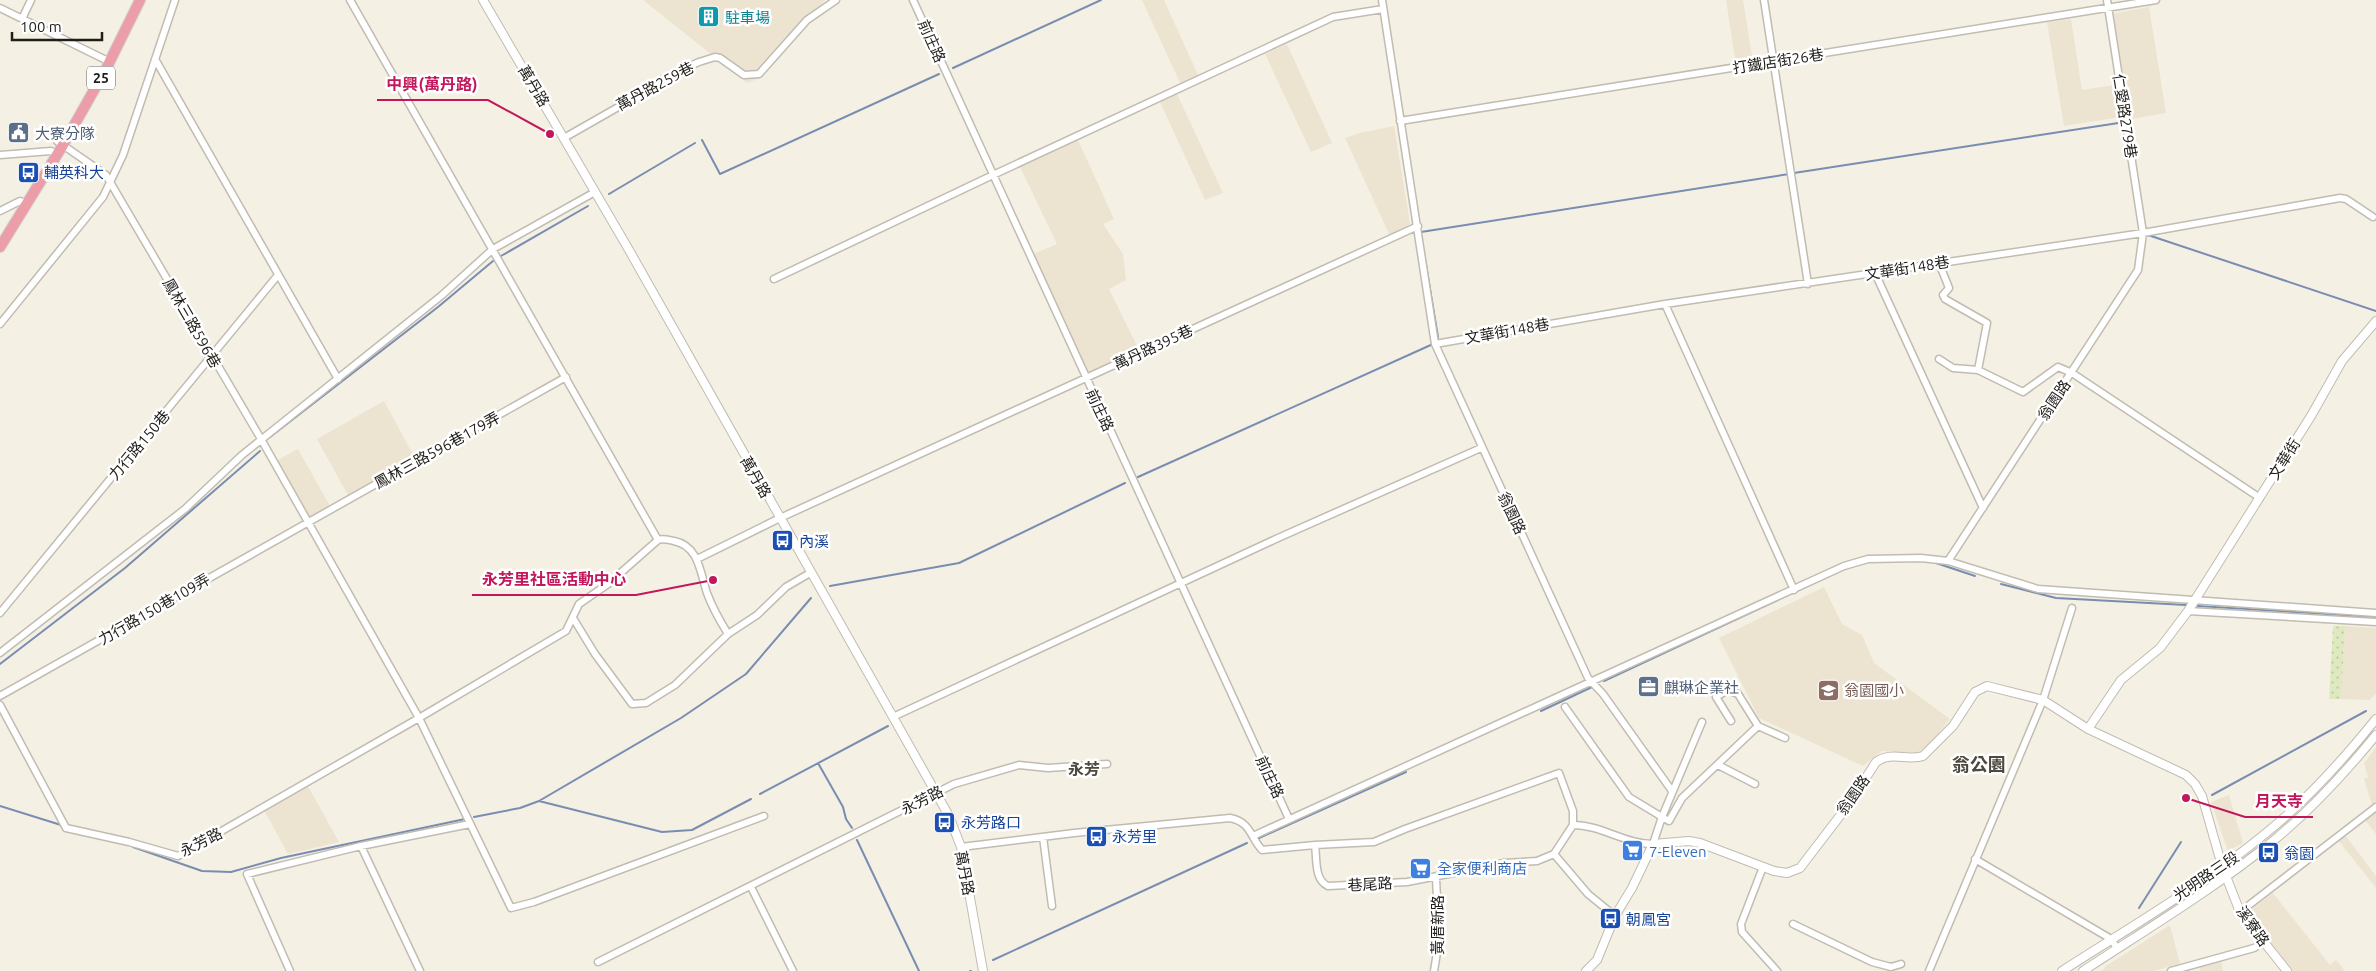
<svg xmlns="http://www.w3.org/2000/svg" width="2376" height="971" font-family="Ubuntu,'Noto Sans TC',sans-serif">
<style>
.built{fill:#ece4d1}
.grass{fill:url(#grass-dots)}
.lines{fill:none;stroke-linecap:round;stroke-linejoin:round}
.stream{stroke:#798db0;stroke-width:2}
.minor-casing{stroke:#c1bcb1;stroke-width:9}
.tertiary-casing{stroke:#c1bcb1;stroke-width:10}
.primary-casing{stroke:#d2d2d1;stroke-width:12}
.minor{stroke:#fff;stroke-width:6}
.tertiary{stroke:#fff;stroke-width:8}
.primary{stroke:#ec9ea8;stroke-width:10}
.labels{text-anchor:middle;dominant-baseline:central;stroke-width:5;stroke-linejoin:round;paint-order:stroke}
.shield{fill:#fff;stroke:#62625e;stroke-width:1}
.shield-label{font-size:14px;font-weight:bold;fill:#1f1e19}
.culture-label{font-size:15px;fill:#0d838f;stroke:#fff;text-anchor:start}
.street-label{font-size:15px;fill:#1f1e19;stroke:#fff}
.service-label{font-size:15px;fill:#4e5e75;stroke:#fff;text-anchor:start}
.transit-label{font-size:15px;fill:#164399;stroke:#fff;text-anchor:start}
.education-label{font-size:15px;fill:#785e54;stroke:#fff;text-anchor:start}
.shop-label{font-size:15px;fill:#366cbe;stroke:#fff;text-anchor:start}
.neighbourhood-label{font-size:16px;font-weight:bold;fill:#4d493f;stroke:#fff}
.quarter-label{font-size:18px;font-weight:bold;fill:#4d493f;stroke:#fff}
.leader{fill:none;stroke:#c2185b;stroke-width:2}
.callout-dot{fill:#c2185b;stroke:#fff;stroke-width:2}
.callout-label{font-size:16px;text-anchor:middle;font-weight:bold;fill:#c2185b;stroke:#fff;stroke-width:5;stroke-linejoin:round;paint-order:stroke}
</style>
<defs>
<pattern id="grass-dots" width="8" height="8" patternUnits="userSpaceOnUse" patternTransform="scale(1.25)"><rect width="8" height="8" fill="#dfe9c0"/><path d="M2 2h.1M6 6h.1" fill="none" stroke="#bfc7a4" stroke-width="1.8" stroke-linecap="round"/></pattern>
</defs>
<rect width="100%" height="100%" fill="#f5f0e4"/>
<path class="built" d="M643,0H825L794,40L760,78L747,83Z
M1142,0H1164L1199,77L1181,85Z
M1726,0H1743L1753,62L1736,65Z
M2149,7L2166,113L2126,120L2110,14Z
M2071,19L2082,90L2115,85L2121,117L2064,126L2047,22Z
M1287,44L1332,143L1311,152L1265,54Z
M1177,94L1223,193L1205,200L1160,102Z
M1394,126L1410,224L1390,236L1345,138L1360,133Z
M1078,140L1114,219L1103,224L1123,254L1126,280L1109,289L1140,352L1088,377L1033,254L1057,244L1020,167Z
M384,401L416,460L349,497L317,439Z
M298,449L331,508L309,520L276,461Z
M1824,587L1842,624L1862,635L1874,663L1950,719L1932,741L1918,753L1882,751L1863,766L1759,718L1719,638Z
M2345,626L2376,628V694L2369,700L2341,699Z
M2376,747V802L2372,805L2364,779L2368,777L2364,763Z
M308,786L339,842L288,854L264,810Z
M2229,795L2243,843L2228,851L2211,802Z
M2376,812V834L2365,820Z
M2345,835L2376,876V888L2338,840Z
M2273,893L2330,965L2336,960L2345,971H2291L2249,916L2248,912Z
M2170,925L2180,964L2153,971H2102L2106,966Z
M2221,962L2223,971H2200L2199,967Z"/>
<path class="grass" d="M2333,626H2345L2341,699H2329Z"/>
<g class="lines">
<path class="stream" d="M953,68L1101,0
M702,140L720,174L939,74
M1794,173L2125,122
M609,194L695,143
M1421,235V232L1789,174
M2148,235L2376,311
M1423,247L1438,337L1436,340
M501,256L588,206
M270,437L438,307L493,261
M1138,477L1433,344
M1936,563L1975,576
M2001,584L2056,598L2186,605
M830,586L959,563L1125,483
M2198,606L2376,617
M0,664L125,568L260,451
M1604,681L1846,568
M1541,711L1592,687
M818,763L843,807L846,819L852,828
M760,794L888,726
M2212,795L2366,711
M539,801L681,718L746,674L811,598
M0,806L61,825
M474,817L520,808L539,801L662,832L692,830L751,799
M1259,838L1406,772
M857,840L919,971
M133,847L202,871L231,872L281,858L465,819
M2139,908L2181,842
M993,960L1247,843
M970,971H971"/>
<defs>
<path id="minor" d="M350,0L658,540
M913,0L1289,819
M1382,0L1435,344L1588,678L1603,694L1672,791
M1764,0L1808,284
M0,8L110,62
M22,19L31,0
M155,59L338,379
M1400,121L2156,0
M564,138L648,90L666,77L699,62L715,57L720,58L744,75L759,74L807,20L836,0
M57,141L106,175L110,182L261,439L419,718L511,908L534,902L764,816
M0,155L51,151L57,154
M0,211L20,201L26,204
M1939,263L1949,288L1943,295L1945,299L1987,323L1978,370L2023,392L2058,367L2072,373L2260,498
M1875,273L1983,508
M774,279L993,175L1333,17L1383,9
M1665,304L1794,590
M0,324L103,197L123,155L175,0
M1435,344L1665,304L2143,233L2340,198L2346,199L2373,217
M1939,359L1953,368L1978,370
M697,559L780,518L1418,226
M1948,561L2138,270L2143,233L2107,0
M2188,611L2376,622
M0,613L278,275
M573,618L595,654L632,704L646,703L675,685L728,634L757,615L786,587L810,573
M0,653L185,509L242,455L441,296L493,249L595,192
M0,696L566,377
M0,705L66,828L129,842L178,856L419,718L566,631L579,604L608,584L658,540C664,538 668,540 674,541C699,546 700,572 707,593C712,607 720,621 728,634
M1565,707L1629,797L1662,817L1702,722
M895,716L1278,538L1481,448
M1731,721L1716,697L1728,690L1738,694L1758,726L1785,738
M1718,765L1755,784
M1253,836L1844,566L1868,559L1921,558L1948,561L2038,589L2376,613
M1043,837L1052,906
M1315,845L1374,842L1405,829L1559,773L1573,811V825
M361,846L420,971
M961,847L1074,833L1230,818C1251,822 1250,837 1262,850L1315,845C1317,859 1314,880 1328,886L1407,882L1504,863L1537,861L1554,854
M1554,854L1573,825C1601,825 1625,844 1653,844L1662,817L1669,821L1682,798L1758,726
M1554,854L1588,894L1615,916
M1975,859L2111,939L2117,948
M1763,867L1741,924L1742,932L1777,971
M751,887L793,971
M2240,912L2376,807
M1793,924L1872,962L1891,967L1901,964
M598,962L954,784L1019,765L1048,768L1107,764
M290,971L247,874L361,846L470,824
M1434,971L1439,940L1436,878
M1929,971L2043,700L2072,608
M2171,971L2254,948L2264,942"/>
<path id="tertiary" d="M483,0L629,250L949,816L961,847L983,971
M2088,729L2121,680L2160,648L2188,611L2311,416L2342,361L2376,321
M1586,971L1597,960L1615,916L1632,888L1653,844L1689,841L1700,843L1774,871L1787,873L1800,868L1849,804L1876,762C1891,751 1907,761 1923,756L1953,726L1975,692L1987,686L2043,700L2088,729L2186,775L2195,784L2202,796L2222,866L2240,912L2287,971
M2062,971C2129,928 2204,884 2266,833C2307,800 2343,760 2376,719
M2083,971C2147,929 2214,889 2273,841C2312,809 2345,773 2376,735"/>
<path id="primary" d="M0,247L63,145L107,67L140,0"/>
</defs>
<use href="#minor" class="minor-casing"/>
<use href="#tertiary" class="tertiary-casing"/>
<use href="#primary" class="primary-casing"/>
<use href="#minor" class="minor"/>
<use href="#tertiary" class="tertiary"/>
<use href="#primary" class="primary"/>
</g>
<defs>
<symbol id="building-square" viewBox="-11 -11 22 22"><rect x="-9" y="-9" width="18" height="18" rx="4" fill="#0f9aa8" stroke="#fff"/><path d="M-4-6H4V6H1V3H-1V6H-4ZM-2.5-4.3h1.7v1.8h-1.7ZM.8-4.3h1.7v1.8H.8ZM-2.5-1h1.7V.8h-1.7ZM.8-1h1.7V.8H.8Z" fill="#fff"/></symbol>
<symbol id="civic-square" viewBox="-11 -11 22 22"><rect x="-9" y="-9" width="18" height="18" rx="4" fill="#5c6f8a" stroke="#fff"/><path d="M-.6-6.5H3V-4.5H.6V-3L4-1V1h2V6H-6V1h2V-1L-.6-3ZM-1.2 2.5V6h2.4V2.5Z" fill="#fff"/></symbol>
<symbol id="bus-square" viewBox="-11 -11 22 22"><rect x="-9" y="-9" width="18" height="18" rx="4" fill="#1a4fb4" stroke="#fff"/><path d="M-5-6H5V4H4V6H2V4H-2V6H-4V4H-5ZM-3.5-4V0h7V-4ZM-3.5 1.2v1.5H-2V1.2ZM2 1.2v1.5H3.5V1.2Z" fill="#fff"/></symbol>
<symbol id="office-square" viewBox="-11 -11 22 22"><rect x="-9" y="-9" width="18" height="18" rx="4" fill="#5c6f8a" stroke="#fff"/><path d="M-6-3h4V-5.5h4V-3h4V5H-6ZM-1-4.5V-3h2v-1.5ZM-6 0V1H6V0Z" fill="#fff"/></symbol>
<symbol id="school-square" viewBox="-11 -11 22 22"><rect x="-9" y="-9" width="18" height="18" rx="4" fill="#8d6e63" stroke="#fff"/><path d="M0-5L7-2L0 1L-7-2ZM-4 1L0 2.5L4 1V4Q0 6-4 4Z" fill="#fff"/></symbol>
<symbol id="supermarket-square" viewBox="-11 -11 22 22"><rect x="-9" y="-9" width="18" height="18" rx="4" fill="#3f7fe0" stroke="#fff"/><path d="M-6-5.5h2.5l.6 2H6L4.5 2H-2.5L-4.4-4H-6ZM-1.5 3.2a1.3 1.3 0 1 0 .1 0ZM3 3.2a1.3 1.3 0 1 0 .1 0Z" fill="#fff"/></symbol>
</defs>
<g fill-rule="evenodd">
<use href="#building-square" x="696" y="4" width="25" height="25"/>
<use href="#civic-square" x="6" y="120" width="25" height="25"/>
<use href="#bus-square" x="16" y="160" width="25" height="25"/>
<use href="#bus-square" x="770" y="528" width="25" height="25"/>
<use href="#office-square" x="1636" y="674" width="25" height="25"/>
<use href="#school-square" x="1816" y="678" width="25" height="25"/>
<use href="#bus-square" x="932" y="810" width="25" height="25"/>
<use href="#bus-square" x="1084" y="824" width="25" height="25"/>
<use href="#supermarket-square" x="1620" y="838" width="25" height="25"/>
<use href="#bus-square" x="2256" y="840" width="25" height="25"/>
<use href="#supermarket-square" x="1408" y="856" width="25" height="25"/>
<use href="#bus-square" x="1598" y="906" width="25" height="25"/>
</g>
<g class="labels">
<rect class="shield" x="87" y="66.5" width="28" height="23" rx="4"/>
<g class="shield-label">
<text x="101" y="78">25</text>
</g>
<g class="culture-label">
<text x="725" y="17">駐車場</text>
</g>
<g class="street-label">
<text transform="translate(932 41) rotate(66)">前庄路</text>
<text transform="translate(1778 61) rotate(-9)">打鐵店街26巷</text>
<text transform="translate(534 86) rotate(59)">萬丹路</text>
<text transform="translate(655 86) rotate(-28)">萬丹路259巷</text>
<text transform="translate(2125 116) rotate(81)">仁愛路279巷</text>
<text transform="translate(1907 268) rotate(-9)">文華街148巷</text>
<text transform="translate(192 323) rotate(60)">鳳林三路596巷</text>
<text transform="translate(1507 331) rotate(-10)">文華街148巷</text>
<text transform="translate(1153 347) rotate(-25)">萬丹路395巷</text>
<text transform="translate(2054 400) rotate(-56)">翁園路</text>
<text transform="translate(1100 410) rotate(65)">前庄路</text>
<text transform="translate(139 445) rotate(-50)">力行路150巷</text>
<text transform="translate(437 450) rotate(-29)">鳳林三路596巷179弄</text>
<text transform="translate(2284 459) rotate(-58)">文華街</text>
<text transform="translate(756 477) rotate(60)">萬丹路</text>
<text transform="translate(1512 513) rotate(65)">翁園路</text>
<text transform="translate(154 609) rotate(-30)">力行路150巷109弄</text>
<text transform="translate(1270 777) rotate(65)">前庄路</text>
<text transform="translate(1853 795) rotate(-55)">翁園路</text>
<text transform="translate(922 800) rotate(-27)">永芳路</text>
<text transform="translate(201 842) rotate(-27)">永芳路</text>
<text transform="translate(965 873) rotate(79)">萬丹路</text>
<text transform="translate(2206 876) rotate(-34)">光明路三段</text>
<text transform="translate(1370 884) rotate(-3)">巷尾路</text>
<text transform="translate(1437 925) rotate(-90)">黃厝新路</text>
<text transform="translate(2253 926) rotate(55)">溪寮路</text>
</g>
<g class="service-label">
<text x="35" y="133">大寮分隊</text>
<text x="1664" y="687">麒琳企業社</text>
</g>
<g class="transit-label">
<text x="44" y="172">輔英科大</text>
<text x="799" y="541">內溪</text>
<text x="961" y="822">永芳路口</text>
<text x="1112" y="836">永芳里</text>
<text x="2284" y="853">翁園</text>
<text x="1626" y="919">朝鳳宮</text>
</g>
<g class="education-label">
<text x="1844" y="690">翁園國小</text>
</g>
<g class="shop-label">
<text x="1649" y="851">7-Eleven</text>
<text x="1437" y="868">全家便利商店</text>
</g>
<g class="neighbourhood-label">
<text x="1084" y="769">永芳</text>
</g>
<g class="quarter-label">
<text x="1979" y="764">翁公園</text>
</g>
</g>
<path class="leader" d="M550 134L488 100H377M713 580L636 595H472M2186 798L2245 817H2313"/>
<g class="callout-dot">
<circle cx="550" cy="134" r="5"/>
<circle cx="713" cy="580" r="5"/>
<circle cx="2186" cy="798" r="5"/>
</g>
<g class="callout-label">
<text x="432" y="90">中興(萬丹路)</text>
<text x="554" y="585">永芳里社區活動中心</text>
<text x="2279" y="807">月天寺</text>
</g>
<path d="M12 32v8h90v-8" fill="none" stroke="#1f1e19" stroke-width="2.5"/>
<text x="20" y="32" font-size="15" fill="#1f1e19" stroke="#ffffff" stroke-width="4" paint-order="stroke">100 m</text>
</svg>
